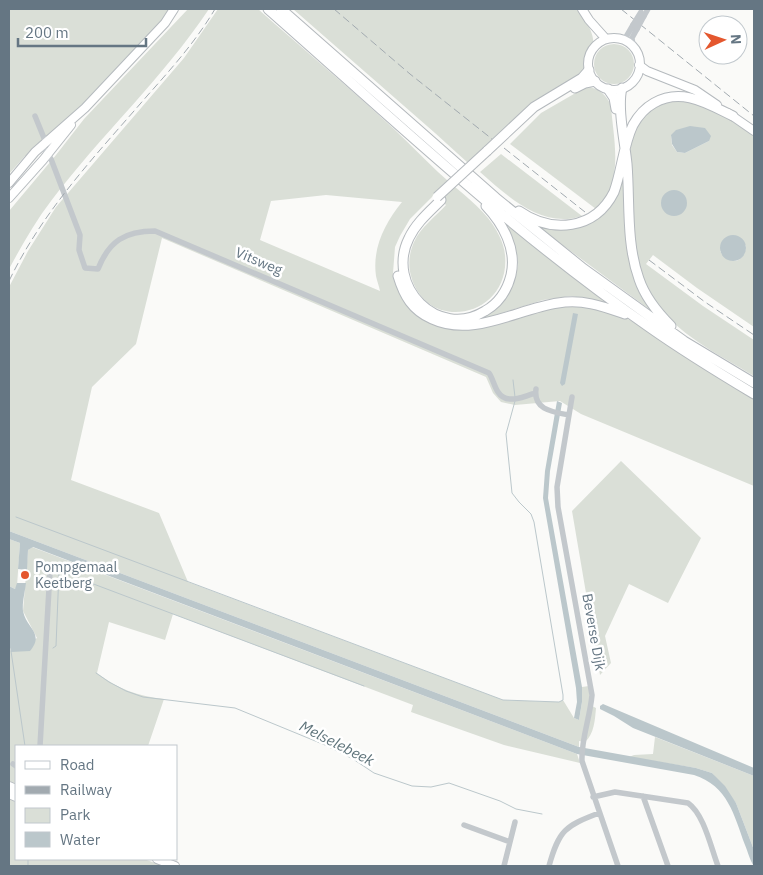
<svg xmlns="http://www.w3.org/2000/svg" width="763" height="875" font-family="'IBM Plex Sans',sans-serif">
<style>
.green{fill:#dadfd7;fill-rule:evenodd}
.water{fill:#bbc7cb}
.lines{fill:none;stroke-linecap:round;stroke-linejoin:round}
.stream{stroke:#bbc7cb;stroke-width:1}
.major-casing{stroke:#b5babe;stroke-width:10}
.highway-casing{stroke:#b4b9bd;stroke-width:11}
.minor{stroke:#c3c8cc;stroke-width:5.5}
.major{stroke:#fff;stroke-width:8}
.highway{stroke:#fff;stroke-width:9}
.rail{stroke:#a2aab0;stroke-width:1;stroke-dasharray:8 4;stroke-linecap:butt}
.highway-bridge-casing{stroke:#b4b9bd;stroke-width:11;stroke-linecap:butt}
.minor-bridge{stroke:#c3c8cc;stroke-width:5.5}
.highway-bridge{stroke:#fff;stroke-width:9}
.poi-dot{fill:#e4572e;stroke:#fff;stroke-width:2}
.labels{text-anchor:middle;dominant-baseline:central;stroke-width:5;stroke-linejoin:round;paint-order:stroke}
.street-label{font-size:14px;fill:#657683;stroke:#fff}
.poi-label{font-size:14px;fill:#657683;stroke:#fff;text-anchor:start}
.water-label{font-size:15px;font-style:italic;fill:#60757c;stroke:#fff}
</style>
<rect width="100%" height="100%" fill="#fafaf8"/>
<path class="green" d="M9,9H171L166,14L165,21L81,108L28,158L25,156L9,174Z
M188,9H209C163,78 101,135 51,201C35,222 22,245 9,269V211L56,155L84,119Z
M218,9H258C303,49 350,88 394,129C409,143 423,158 438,172C454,187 474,201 488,218C496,228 504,242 505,255C511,317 427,335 411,276C408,265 409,253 414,242C421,227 435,217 446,205L435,194L410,219L400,236L395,247L393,273L401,296L411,309L452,329L545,308L586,305L626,318L646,329L693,362L754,399V486L581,414L560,401L515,405L501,402L493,393L486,377L162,238L136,344L92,387L71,480L159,513L188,582L503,700L559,702L563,700L574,718L579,720L582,702V687L589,686L590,705L596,708C595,720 594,734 585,742L579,741V747L9,531V287L28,251L56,207L184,58ZM326,195L402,202C385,223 372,248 376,276C377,281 379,286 380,291L260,240L271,201Z
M293,9H579C583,16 595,34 593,43C592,48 587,52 586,57C585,63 586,68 583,73L485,149L484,148L468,163L435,133Z
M594 64a20 20 0 1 1 40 0a20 20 0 1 1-40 0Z
M586,87C598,87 607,95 611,106C613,134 621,167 608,194C605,199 600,204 596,209L510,144L541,113Z
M684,100C710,107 732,120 754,136V327L697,288L653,255L646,264L703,306L754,340V376C718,354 676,334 652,298C646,288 640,275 638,263C633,239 634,214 632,191C632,178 629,165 630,152C630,145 634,134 637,127C646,108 664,102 684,100ZM671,136L709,141L685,153L677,152L672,145ZM746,245C745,263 730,267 720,251Z
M501,154L582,216C577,217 572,219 567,219C533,221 504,193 480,172Z
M624,176L630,258L653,312L534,224L562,229L583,226L601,215L613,202Z
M507,224L605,302L571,296L543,300L480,320C500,307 514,290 518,266C519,253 511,237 507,224Z
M621,461L701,538L668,603L629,584L605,636L611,663L600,675L572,511Z
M9,539L20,543L17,586L15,589L9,586Z
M32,547L577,754L580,763L504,745L411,712L413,705L173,614L165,640L109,622L97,673C118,689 138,696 164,699L148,746H16V784L9,781V643L11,652L37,638L23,611L28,550Z
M655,737L754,776V850L736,803L712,773L696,768L629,757L634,755L653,754Z
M9,799L16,802V859H144L163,866H9Z"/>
<path class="water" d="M690,126L705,128L711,136L709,141L685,153L677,152L672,144L671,135L676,130Z
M661 203a13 13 0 1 1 26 0a13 13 0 1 1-26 0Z
M720 248a13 13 0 1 1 26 0a13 13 0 1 1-26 0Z
M573,313L578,314L565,384L562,386L560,383Z
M557,401L562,403L550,471L548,498L582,687V702L579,720L574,718L577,702L576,688L543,498L545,471Z
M9,531L579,747L696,768L712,773L725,786L736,803L754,850V866C750,861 748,852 745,845C734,815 728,786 694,775L577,754L33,547L28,550L27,570L18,569L20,543L9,539Z
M17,583H26C25,591 22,603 23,611C26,628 45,633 30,651L11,652L9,643V586L15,589Z
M603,704L754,768V783V776L633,728L614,716L600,709V706Z"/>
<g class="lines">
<path class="stream" d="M513,380L515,397
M16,517L503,700L559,702L563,700V695L534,522L531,514L519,502L512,493L506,434L515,401
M53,648L56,646L59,571L364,686
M11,651L25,746
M96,673L109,682L126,691L143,697L235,708L325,745L353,759L374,773L412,786L431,787L449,783L500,801L516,809L542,814
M28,859V866"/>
<defs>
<path id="major" d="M582,9L589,20L606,39
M588 64a26 26 0 1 1 52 0a26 26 0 1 1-52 0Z
M639,65L647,71L695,90L717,105
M728,113L754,131
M9,183L35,152L85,108L165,23L174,9
M9,198L43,160L71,125
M9,786L16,789
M9,794L16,797
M157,859L175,866"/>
<path id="highway" d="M268,9C392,118 513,233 649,327C683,351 719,373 754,394
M281,9L496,198L584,269L684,341L754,383
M575,88L585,83L595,81
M622,88C617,108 625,143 627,164C630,202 626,243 639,279C645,297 657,312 671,326
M608,89L614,98L616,109
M487,151L534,107L582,78L589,70
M441,200C429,212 416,223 409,238C385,286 438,340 485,311C499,303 507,291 511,275C517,249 503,224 486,206
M519,211C552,234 595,230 614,192C622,170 623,146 633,125C638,116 645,108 654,103C682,87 708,104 733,116
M398,276C404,296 412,310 432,319C473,338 517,309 558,303C583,299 602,306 625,314"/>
</defs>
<use href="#major" class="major-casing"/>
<use href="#highway" class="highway-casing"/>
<path class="minor" d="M644,16L648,9
M622,39L626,37L633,25
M633,47L632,38L637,29
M35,116L46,143
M41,147L45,150L51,159L80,235L79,250L85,268L98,269C109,241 125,231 155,231L489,373C493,379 494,386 498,392C506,405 524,397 535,393
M536,389C533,410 553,412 569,415
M572,397L557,487L558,507L592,695C590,718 581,739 582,761L618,866
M40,746L50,571
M13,764L16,766
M643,796L668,866
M593,797L615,792L688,803C704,814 711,848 718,866
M464,825L510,842
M504,866L515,822
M549,866C559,830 565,826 599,813"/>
<use href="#major" class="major"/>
<use href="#highway" class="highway"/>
<path class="rail" d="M334,9L410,74L492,139
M621,9L754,116
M504,148L585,212
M649,260L705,302L754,335
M9,281C43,210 97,154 147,96C172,68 196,41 215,9"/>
<defs>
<path id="highway-bridge" d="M437,197L487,151"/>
</defs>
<use href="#highway-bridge" class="highway-bridge-casing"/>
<path class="minor-bridge" d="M633,25L641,12
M637,29L644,16"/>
<use href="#highway-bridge" class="highway-bridge"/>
</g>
<circle class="poi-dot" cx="25" cy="575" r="5"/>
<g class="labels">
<g class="street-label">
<text transform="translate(259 261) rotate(23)">Vitsweg</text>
<text transform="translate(594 632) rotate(80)">Beverse Dijk</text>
</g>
<g class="poi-label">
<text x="35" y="567">Pompgemaal<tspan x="35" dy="16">Keetberg</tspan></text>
</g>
<g class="water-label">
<text transform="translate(337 743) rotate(27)">Melselebeek</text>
</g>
</g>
<rect width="763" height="875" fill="none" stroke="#657683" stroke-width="20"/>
<rect x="15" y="745" width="162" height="115" fill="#ffffff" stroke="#c1c8cd"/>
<rect x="25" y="761" width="25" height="8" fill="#ffffff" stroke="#c1c8cd"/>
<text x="60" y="770" font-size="15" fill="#657683">Road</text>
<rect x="25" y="786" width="25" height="8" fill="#a2aab0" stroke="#c1c8cd"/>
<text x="60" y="795" font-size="15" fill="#657683">Railway</text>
<rect x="25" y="808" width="25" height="15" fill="#dadfd7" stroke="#c1c8cd"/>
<text x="60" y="820" font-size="15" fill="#657683">Park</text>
<rect x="25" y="832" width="25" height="15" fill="#bbc7cb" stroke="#c1c8cd"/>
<text x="60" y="845" font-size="15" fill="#657683">Water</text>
<g transform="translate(723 40) rotate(87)"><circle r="24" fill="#ffffff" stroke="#c1c8cd"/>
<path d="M0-4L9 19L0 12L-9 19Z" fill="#e4572e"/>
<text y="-8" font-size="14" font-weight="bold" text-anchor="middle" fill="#657683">N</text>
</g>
<path d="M18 38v8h128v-8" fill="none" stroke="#657683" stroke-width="2.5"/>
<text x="25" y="38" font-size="15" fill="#657683" stroke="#ffffff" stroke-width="4" paint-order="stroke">200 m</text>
</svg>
